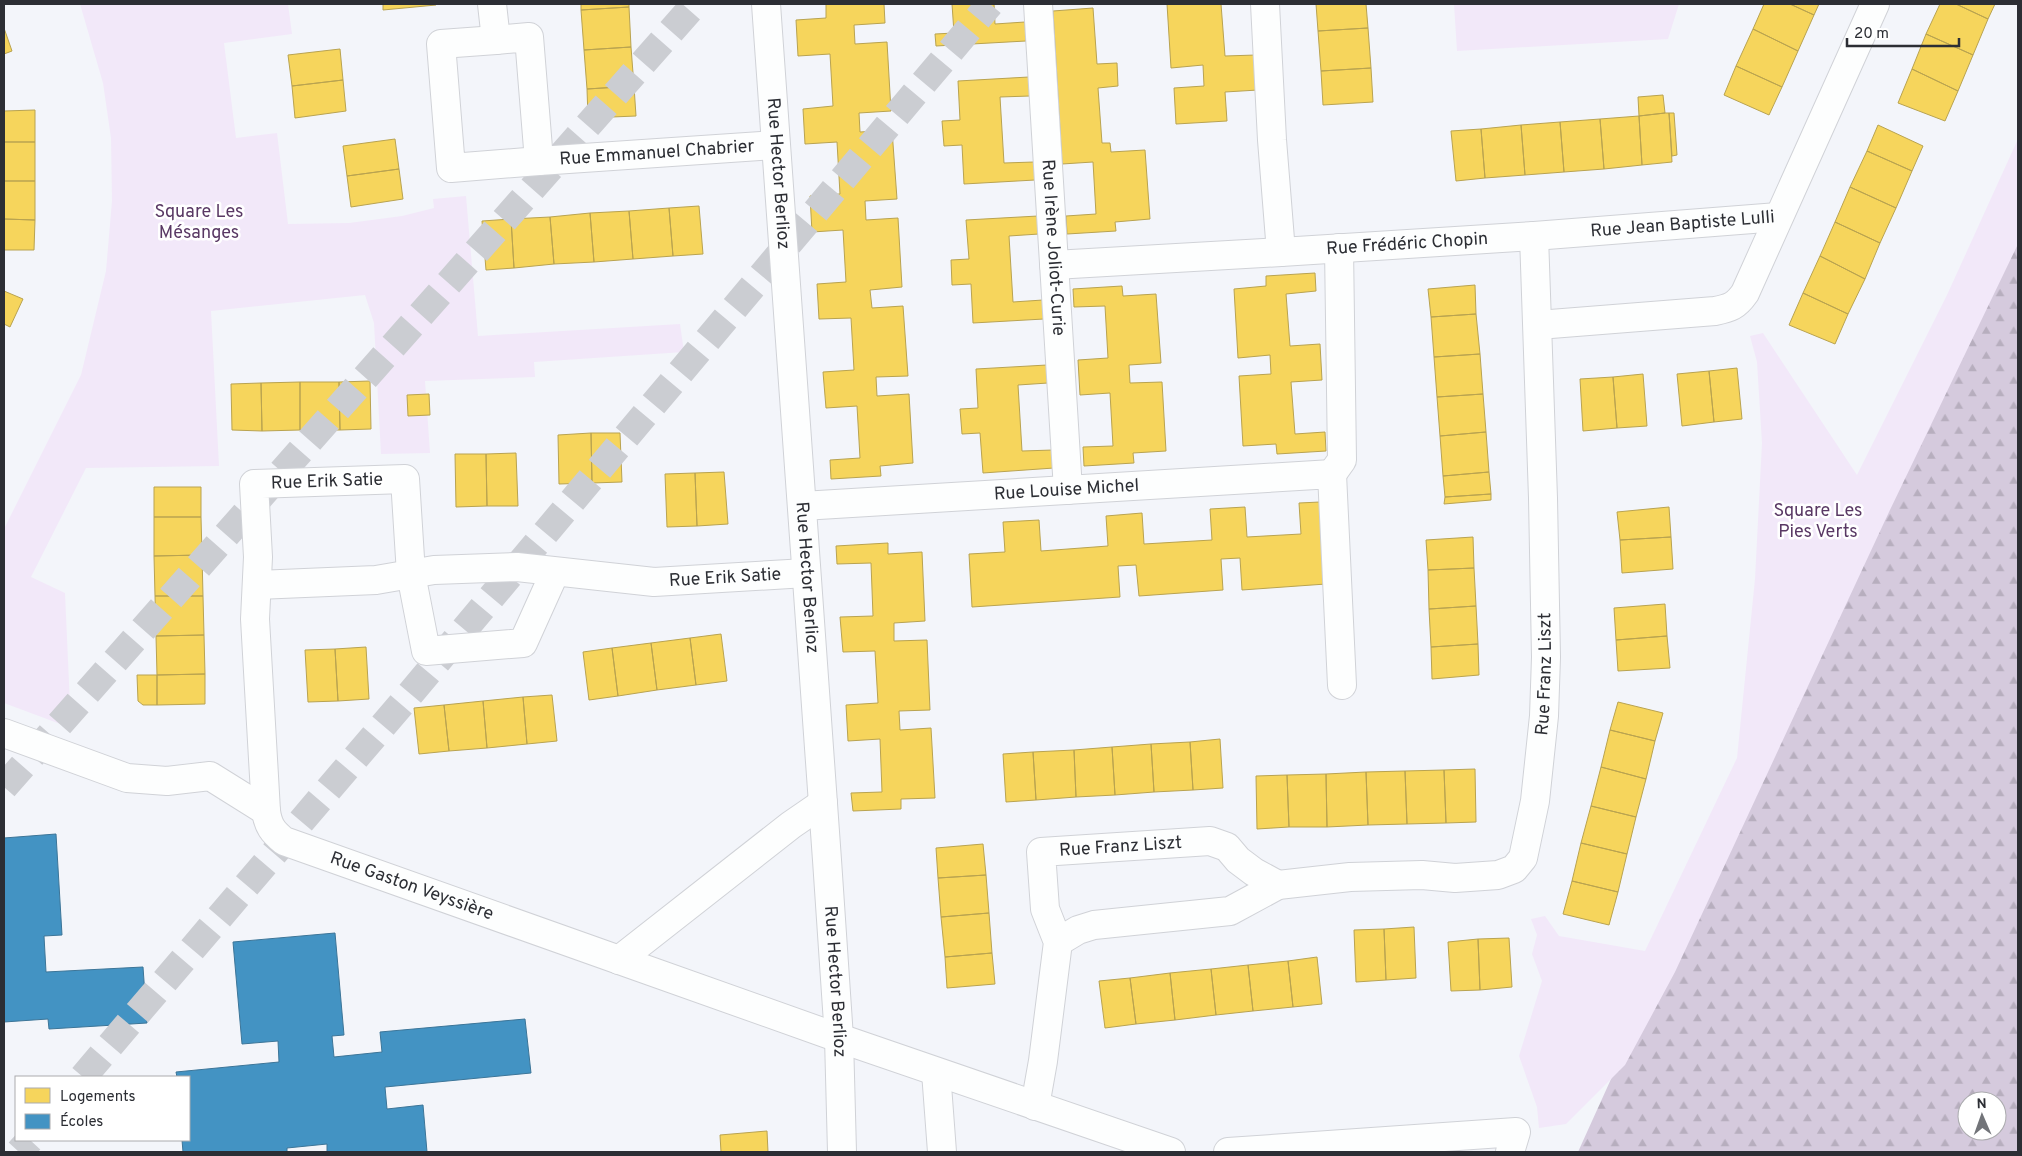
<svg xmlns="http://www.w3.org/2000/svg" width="2022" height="1156" font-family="Overpass,sans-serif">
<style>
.forest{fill:url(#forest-firs);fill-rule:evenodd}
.park{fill:#f2e8f9}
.homes{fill:#f6d55c;stroke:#b9a350}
.schools{fill:#4393c3;stroke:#3c7598}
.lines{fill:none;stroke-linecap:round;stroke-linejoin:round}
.highway-tunnel{stroke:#cbcdd2;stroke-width:28;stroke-dasharray:28 14;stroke-linecap:butt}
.minor-casing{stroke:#d0d2d7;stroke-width:30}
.minor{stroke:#fdfefe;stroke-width:28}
.labels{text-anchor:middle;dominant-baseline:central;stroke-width:5;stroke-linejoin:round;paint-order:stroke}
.street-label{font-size:18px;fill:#2c2e34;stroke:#fff}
.park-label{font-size:18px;fill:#593864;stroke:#fff}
</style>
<defs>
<pattern id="forest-firs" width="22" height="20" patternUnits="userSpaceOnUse" patternTransform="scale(1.25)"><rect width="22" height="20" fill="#d5cadd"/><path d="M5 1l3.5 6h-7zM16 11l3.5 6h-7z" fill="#b7aebe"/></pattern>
</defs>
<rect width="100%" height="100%" fill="#f3f5fa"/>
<path class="forest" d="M2018,186V1152H1578L1749,774ZM1967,1101H1997V1131H1967Z"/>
<path class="park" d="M80,4H288L292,34L224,43L236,138L277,133L288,224L349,223L402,216L434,208L433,199L466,196L478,336L680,324L684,352L534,362L535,377L425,381L430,453L381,454L374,323L365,295L211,311L219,466L86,468L31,577L65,593L71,728L4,703V529L81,375L106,271L112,201L111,138L103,83Z
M1454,4H1679L1668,39L1457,51Z
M2018,139V244L1889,512L1675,972L1625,1065L1566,1124L1539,1128L1537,1107L1519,1056L1542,981L1532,954L1537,935L1531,919L1545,916L1559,936L1645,951L1737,758L1755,579L1762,443L1757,362L1750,336L1763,333L1857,475L1947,295Z"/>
<path class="homes" d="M383,4H436V5L383,10Z
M581,4H629V7L581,10Z
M826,4H884L885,23L854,25L855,44L887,42L891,111L859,113L860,132L892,130L897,199L865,201L866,220L898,218L902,287L870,290L872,308L903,306L908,376L876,377L877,396L909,394L913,463L880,466L881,476L831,479L830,460L860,458L857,406L826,408L823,372L854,370L851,318L819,319L817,284L846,282L843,230L812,232L810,196L840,194L837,142L805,144L803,109L833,106L830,54L798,56L796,20L826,18Z
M952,4H994L995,24L1025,22L1026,41L936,46L935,34L954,33Z
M1167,4H1221L1225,56L1256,55L1258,90L1225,92L1227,121L1176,124L1174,88L1204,86L1203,65L1171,68Z
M1316,4H1366L1368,28L1318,31Z
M1764,4H1790L1814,15L1798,51L1753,29Z
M1790,4H1819L1814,15Z
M1940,4H1956L1988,19L1973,55L1926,34Z
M1956,4H1995L1988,19Z
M629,7L631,47L584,50L581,10Z
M1093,8L1097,64L1117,63L1118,86L1098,88L1102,143H1110L1111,152L1145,150L1150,219L1115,222L1116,231L1067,234L1066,216L1096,214L1093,162L1062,164L1053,11Z
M4,28L12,51L4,54Z
M1368,28L1371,68L1321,71L1318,31Z
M1753,29L1798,51L1782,87L1736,66Z
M1926,34L1973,55L1958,91L1912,69Z
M631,47L634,86L587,89L584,50Z
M340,49L343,80L292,86L288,55Z
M1736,66L1782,87L1769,115L1724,95Z
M1371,68L1373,102L1323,105L1321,71Z
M1912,69L1958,91L1945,121L1898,103Z
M1029,77L1030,96L1000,97L1004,163L1034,162L1035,180L964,184L962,145L944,146L942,121L960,120L958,81Z
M343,80L346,111L295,118L292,86Z
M634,86L636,116L588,118L587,89Z
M1663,95L1665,113L1639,116L1638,97Z
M35,110V142H4V111Z
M1665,113H1669L1672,162L1642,165L1639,116Z
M1669,113H1674L1677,155L1672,156Z
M1639,116L1642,165L1604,169L1600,119Z
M1600,119L1604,169L1564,172L1560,122Z
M1560,122L1564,172L1525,175L1521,125Z
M1521,125L1525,175L1485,178L1481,129Z
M1878,125L1923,146L1912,171L1867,151Z
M1481,129L1485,178L1456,181L1451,131Z
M395,139L399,169L347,176L343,146Z
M4,142H35V181H4Z
M1867,151L1912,171L1896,208L1850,187Z
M399,169L403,199L351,207L347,176Z
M4,181H35V220L4,219Z
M1850,187L1896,208L1880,243L1835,222Z
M699,206L703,254L673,256L669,208Z
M669,208L673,256L633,259L629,211Z
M629,211L633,259L594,262L590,213Z
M590,213L594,262L554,264L550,217Z
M1038,216L1039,234L1009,236L1013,302L1043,300L1044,319L973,323L971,284L952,285L951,260L969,259L966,220Z
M550,217L554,264L514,268L511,219Z
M4,219L35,220L34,250H4Z
M511,219L514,268L486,270L482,221Z
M1835,222L1880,243L1865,279L1820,256Z
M1820,256L1865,279L1848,314L1803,293Z
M1315,273L1316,291L1286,294L1290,346L1320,344L1322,380L1291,382L1295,434L1325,432L1326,451L1277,454L1276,444L1243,446L1239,376L1271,374L1270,355L1238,358L1234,289L1266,286V276Z
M1475,285L1476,314L1431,317L1428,289Z
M1122,286L1123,296L1156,294L1161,363L1129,365L1130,383L1162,382L1166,451L1133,453L1134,463L1084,466L1083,447L1113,446L1110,393L1080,395L1078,360L1108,358L1105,306L1074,307L1073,289Z
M4,291L23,299L10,327L4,324Z
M1803,293L1848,314L1835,344L1789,325Z
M1476,314L1480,354L1434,357L1431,317Z
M1480,354L1483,394L1437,397L1434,357Z
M1047,365L1048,383L1018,385L1022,451L1053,450L1054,468L983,473L980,433L962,434L960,409L978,408L976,369Z
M1737,368L1742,419L1714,422L1709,371Z
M1709,371L1714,422L1682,426L1677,374Z
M1643,374L1647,426L1617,428L1613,377Z
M1613,377L1617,428L1583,431L1580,379Z
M370,381L371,429L340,430L339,382Z
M300,382H339L340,430H300Z
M300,382V430L262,431L261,383Z
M261,383L262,431L232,430L231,384Z
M429,394L430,415L408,416L407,395Z
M1483,394L1486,432L1440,436L1437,397Z
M1486,432L1489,472L1443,476L1440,436Z
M591,433H620L622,482L592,483Z
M591,433L592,483L559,484L558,435Z
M516,453L518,506H487L486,454Z
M455,454H486L487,506L456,507Z
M724,472L728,524L697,526L695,473Z
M1489,472L1491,494L1445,497L1443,476Z
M695,473L697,526L667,527L665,474Z
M154,487H201V517H154Z
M1491,494V500L1444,504L1445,497Z
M1320,502L1326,584L1242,590L1240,558L1221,559L1223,590L1139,596L1136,565L1118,566L1120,597L972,607L969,554L1005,552L1003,522L1039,520L1041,551L1108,546L1106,516L1142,513L1144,544L1212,540L1210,509L1245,507L1247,537L1301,534L1299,503Z
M1669,507L1671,537L1620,540L1617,512Z
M154,517H201L202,555L154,556Z
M1473,537L1474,568L1428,570L1426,540Z
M1671,537L1673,569L1622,573L1620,540Z
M888,543V554L922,552L925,621L894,623V641L927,640L930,710L899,711L900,730L931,728L935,798L901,799V809L853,811L851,793L882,792L880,739L848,741L846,705L878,703L875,651L843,652L840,617L873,616L871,563L837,564L836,546Z
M202,555L203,596H155L154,556Z
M1474,568L1476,606L1429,609L1428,570Z
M155,596H203L204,635L156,636Z
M1665,604L1667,636L1616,640L1614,608Z
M1476,606L1478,644L1431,647L1429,609Z
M721,634L727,681L696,685L690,638Z
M204,635L205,674L157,675L156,636Z
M1667,636L1670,668L1618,671L1616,640Z
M690,638L696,685L657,690L651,643Z
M651,643L657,690L618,696L612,648Z
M1478,644L1479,675L1432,679L1431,647Z
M366,647L369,699L338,701L335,649Z
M612,648L618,696L589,700L583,652Z
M335,649L338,701L308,702L305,650Z
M205,674V704L157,705V675Z
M137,675H157V705H143L138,701Z
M552,695L557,741L527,744L523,697Z
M523,697L527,744L487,748L483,701Z
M483,701L487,748L449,751L444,705Z
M1618,702L1663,713L1655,741L1610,730Z
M444,705L449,751L419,754L414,708Z
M1610,730L1655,741L1646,779L1601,767Z
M1220,739L1223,788L1193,790L1190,742Z
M1190,742L1193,790L1154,792L1151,744Z
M1151,744L1154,792L1115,795L1112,747Z
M1112,747L1115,795L1076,797L1074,750Z
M1074,750L1076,797L1036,800L1033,752Z
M1033,752L1036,800L1006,802L1003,754Z
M1601,767L1646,779L1636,817L1591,806Z
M1475,769L1476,822L1446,823L1444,770Z
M1444,770L1446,823L1407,824L1405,771Z
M1405,771L1407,824L1368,825L1366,772Z
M1366,772L1368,825L1327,827L1326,774Z
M1326,774L1327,827H1289L1287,775Z
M1287,775L1289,827L1257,829L1256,776Z
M1591,806L1636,817L1627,854L1581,843Z
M1581,843L1627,854L1618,892L1572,881Z
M983,844L986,875L938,878L936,848Z
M986,875L989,913L941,917L938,878Z
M1572,881L1618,892L1609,925L1563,914Z
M989,913L992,953L945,957L941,917Z
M1414,927L1416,978L1386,980L1384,929Z
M1384,929L1386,980L1356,982L1354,930Z
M1509,938L1512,987L1480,990L1478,939Z
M1478,939L1480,990L1451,991L1448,942Z
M992,953L995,984L947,988L945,957Z
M1317,957L1322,1004L1293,1007L1288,961Z
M1288,961L1293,1007L1253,1011L1248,965Z
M1248,965L1253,1011L1216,1015L1211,969Z
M1211,969L1216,1015L1175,1020L1170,973Z
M1170,973L1175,1020L1136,1024L1130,978Z
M1130,978L1136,1024L1105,1028L1099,981Z
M767,1131L768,1152H721L720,1135Z"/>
<path class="schools" d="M56,834L62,935L44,936L46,972L143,967L147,1023L49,1029L48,1019L4,1022V838Z
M335,933L344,1035L332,1036L334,1057L382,1052L380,1032L525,1019L531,1073L385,1087L387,1109L423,1105L427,1152H327V1144L287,1148V1152H183L182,1140H189V1077H177L176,1072L279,1062L278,1041L242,1044L233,942Z"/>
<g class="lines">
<path class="highway-tunnel" d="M4,787L695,4
M83,1077L410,694L990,4
M19,1152L30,1140"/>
<defs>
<g id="minor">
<path id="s1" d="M492,4L496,40L529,37L539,161L775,145"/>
<path id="s2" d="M766,4L827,860L839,1038L842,1152"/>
<path id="s3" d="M1038,4L1068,490"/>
<path id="s4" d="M1265,4L1272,140L1281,252L1534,236L1778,217"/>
<path d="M496,40L441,44L451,168L539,161"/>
<path d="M1054,265L1281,252"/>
<path d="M1538,325L1715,311C1730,308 1736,306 1745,293L1875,4"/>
<path d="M1332,474L1342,460L1339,248"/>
<path id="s5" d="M802,506L1332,474L1342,685"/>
<path id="s6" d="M555,572L523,643L426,651L411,574L405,479L254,484L258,557L255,619L266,811C268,826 273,832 284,841L839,1038L1171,1152"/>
<path id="s7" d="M257,585L376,580L434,570L517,567L654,582L806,573"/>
<path d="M4,733L127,778L167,781L210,776L266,811"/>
<path id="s8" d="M1058,942L1078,930L1094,925L1230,911L1278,885L1350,877L1422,875L1455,878L1498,875L1514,869L1523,858L1535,801L1544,716L1546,657L1543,498L1534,236"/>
<path d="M619,960L791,825L823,803"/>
<path d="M936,1072L942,1152"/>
<path id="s9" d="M1035,1106L1043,1061L1058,942L1045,909L1041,852L1210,841L1227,847L1238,860L1254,872L1278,885"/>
<path d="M1228,1152L1516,1132L1510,1152"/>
</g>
</defs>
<use href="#minor" class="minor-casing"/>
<use href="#minor" class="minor"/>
</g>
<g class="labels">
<g class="street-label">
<text stroke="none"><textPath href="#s1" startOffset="312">Rue Emmanuel Chabrier</textPath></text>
<text stroke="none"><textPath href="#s2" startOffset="170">Rue Hector Berlioz</textPath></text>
<text stroke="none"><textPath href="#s4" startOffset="651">Rue Jean Baptiste Lulli</textPath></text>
<text stroke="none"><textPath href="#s4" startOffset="375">Rue Frédéric Chopin</textPath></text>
<text stroke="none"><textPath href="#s3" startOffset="244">Rue Irène Joliot-Curie</textPath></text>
<text transform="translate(327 482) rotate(-2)">Rue Erik Satie</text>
<text stroke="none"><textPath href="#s5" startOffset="265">Rue Louise Michel</textPath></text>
<text stroke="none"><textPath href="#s7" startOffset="470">Rue Erik Satie</textPath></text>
<text stroke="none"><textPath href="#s2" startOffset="575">Rue Hector Berlioz</textPath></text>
<text stroke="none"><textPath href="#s8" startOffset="669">Rue Franz Liszt</textPath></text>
<text stroke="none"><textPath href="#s9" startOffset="338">Rue Franz Liszt</textPath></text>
<text stroke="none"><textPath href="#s6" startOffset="999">Rue Gaston Veyssière</textPath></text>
<text stroke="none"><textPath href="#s2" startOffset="980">Rue Hector Berlioz</textPath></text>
</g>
<g class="park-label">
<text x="199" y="212">Square Les<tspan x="199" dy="21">Mésanges</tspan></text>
<text x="1818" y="511">Square Les<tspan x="1818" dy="21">Pies Verts</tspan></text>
</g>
</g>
<rect width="2022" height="1156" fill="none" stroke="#2c2e34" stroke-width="10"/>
<rect x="15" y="1076" width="175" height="65" fill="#ffffff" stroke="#ababae"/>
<rect x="25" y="1088" width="25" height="15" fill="#f6d55c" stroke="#ababae"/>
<text x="60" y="1101" font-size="15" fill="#2c2e34">Logements</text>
<rect x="25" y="1114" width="25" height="15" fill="#4393c3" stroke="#ababae"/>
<text x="60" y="1126" font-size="15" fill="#2c2e34">Écoles</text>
<g transform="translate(1982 1116) rotate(358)"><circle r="24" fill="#ffffff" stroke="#ababae"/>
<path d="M0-4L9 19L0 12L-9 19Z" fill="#727479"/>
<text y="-8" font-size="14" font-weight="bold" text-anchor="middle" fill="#2c2e34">N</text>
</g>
<path d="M1847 38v8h112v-8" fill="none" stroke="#2c2e34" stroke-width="2.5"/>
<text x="1854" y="38" font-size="15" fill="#2c2e34" stroke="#ffffff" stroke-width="4" paint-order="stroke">20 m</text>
</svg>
